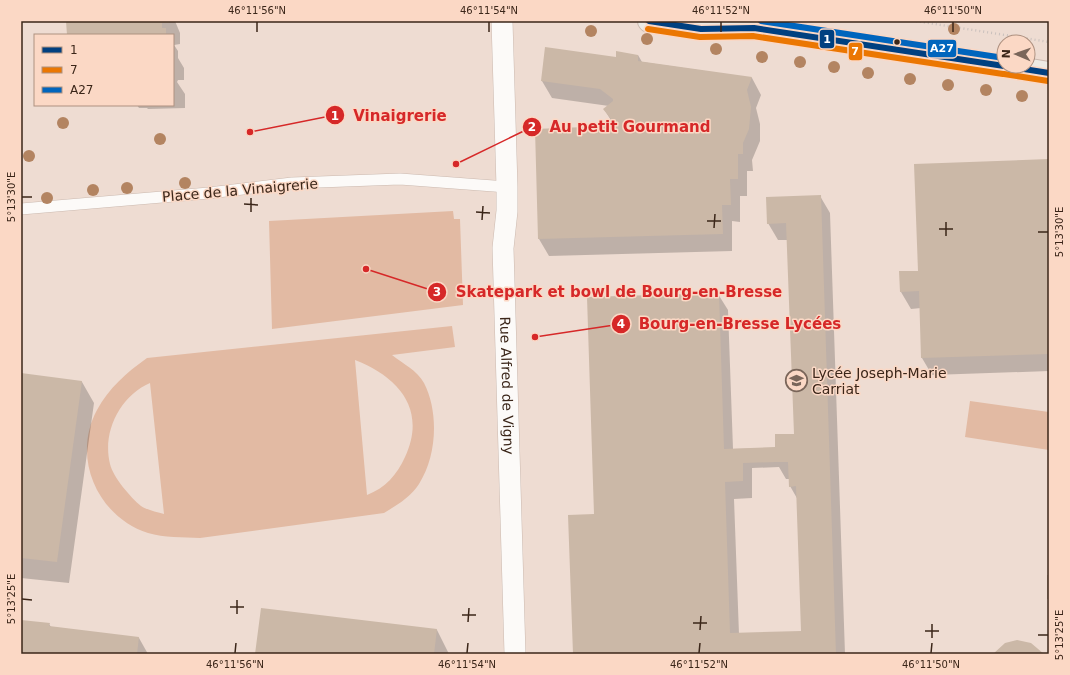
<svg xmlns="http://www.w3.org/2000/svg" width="1070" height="675" font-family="'DejaVu Sans',sans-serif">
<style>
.green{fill:#e2baa3;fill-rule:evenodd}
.shadow{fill:#0003;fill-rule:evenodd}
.building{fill:#cbb8a7;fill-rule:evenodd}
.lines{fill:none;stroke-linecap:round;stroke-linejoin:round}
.lane-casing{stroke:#cbb9af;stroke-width:12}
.street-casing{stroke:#cbb9af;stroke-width:22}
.secondary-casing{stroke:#cbb9af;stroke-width:24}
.path{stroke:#cac1bd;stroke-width:2.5;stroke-dasharray:1 3;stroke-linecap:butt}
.lane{stroke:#fcfaf8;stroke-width:11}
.street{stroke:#fcfaf8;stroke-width:21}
.secondary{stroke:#edeae4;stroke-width:22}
.bus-1-casing{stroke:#fbd8c5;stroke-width:9}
.bus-2-casing{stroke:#fbd8c5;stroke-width:9}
.bus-3-casing{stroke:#fbd8c5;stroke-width:9}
.bus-1{stroke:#004080;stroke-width:6}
.bus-2{stroke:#eb7702;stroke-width:6}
.bus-3{stroke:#0065bd;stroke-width:6}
.tree{fill:#b38461}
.ticks{fill:none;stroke:#3b2619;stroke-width:1.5}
.bus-dot{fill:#3b2619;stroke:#fbd8c5;stroke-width:1.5}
.labels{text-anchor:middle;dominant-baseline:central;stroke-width:3;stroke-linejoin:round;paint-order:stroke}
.street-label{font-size:14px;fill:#3b2619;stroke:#fbd8c5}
.poi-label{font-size:14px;fill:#3b2619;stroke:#fbd8c5;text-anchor:start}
.leader{fill:none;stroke:#d62828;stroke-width:1.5}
.callout-dot{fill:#d62828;stroke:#fbd8c5;stroke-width:1.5}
.mark-label{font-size:12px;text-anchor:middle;font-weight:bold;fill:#fff}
.callout-label{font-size:15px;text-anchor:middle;font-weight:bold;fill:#d62828;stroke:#fbd8c5;stroke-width:3;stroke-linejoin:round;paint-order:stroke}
.line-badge{stroke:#fbd8c5;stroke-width:1.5}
.badge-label{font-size:11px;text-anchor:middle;font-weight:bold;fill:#fff}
.neatline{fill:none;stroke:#3b2619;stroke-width:1.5}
.ticks-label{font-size:10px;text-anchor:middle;fill:#3b2619}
</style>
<rect width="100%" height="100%" fill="#eedcd2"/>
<path class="green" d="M453,211L454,219H460L463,305L272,329L269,221Z
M452,326L455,347L392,355C403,364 417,370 424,383C439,412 437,456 419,484C411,497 397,505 384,513L200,538C183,537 164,538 148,533C98,517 71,458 97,410C109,388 126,373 147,358ZM355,360C399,377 427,410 405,457C397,475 385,488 367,495ZM150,383L164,514C157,512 147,510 141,506C131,498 113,477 110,464C102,432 120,396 150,383Z
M970,401L1049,412V450L965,437Z"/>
<path class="shadow" d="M67,21H175L180,33V44L174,45L178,51V58L184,68V80H178L177,82L185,94V108L148,109L147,108H139L137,105H173V35H68Z
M638,55L642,62L752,78L761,95L756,108L760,124V141L752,160L753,171H747V196H740V222L732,221V251L549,256L539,239L536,130L611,127L612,122L604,109L609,106L552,98L542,81L616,58Z
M1049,160V371L932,375L922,358L921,308L911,309L901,292L919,271Z
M820,196L830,213L845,654H574L595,515L718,294L728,310L733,449L776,448L795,435L788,240H778L768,223ZM779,467L786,479H789L790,486L798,500L802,632L739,634L734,499L752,498V468Z
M21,374L82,382L94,403L69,583L21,578Z
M21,621L49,624L51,627L139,638L148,654H21Z
M437,630L449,654H256Z"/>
<path class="building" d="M66,21H169V23H162V28H166V35H67Z
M545,47L616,57V51L638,55V61L752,77L747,90L751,107L749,129L743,143V154H738V179H730L731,205H722L723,234L538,239L535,129L610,126L611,119L603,109L613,101V99L600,89L541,81Z
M1049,159V354L921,358L919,291L900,292L899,271H918L914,164Z
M821,195L836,654H573L568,515L594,514L587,297L719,293L724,449L775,447V434H794L786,223L767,224L766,197ZM776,462H788L789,487L796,486L801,631L730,633L725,482L743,481V463Z
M21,373L82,381L57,562L21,558Z
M1047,575H1049V599H1047Z
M261,608L437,629L434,654H255Z
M21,620L50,623L49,626L139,637L137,654H21Z
M1017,640L1031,643L1044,654H993L1005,643Z"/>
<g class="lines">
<defs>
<path id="lane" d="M21,209L209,193L292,183L400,179L507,187"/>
<g id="street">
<path id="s1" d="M502,21L507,187V211L503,248L515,654"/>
</g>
<path id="secondary" d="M649,21L701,29L754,28L1004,66
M1005,66L1049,73"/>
</defs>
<use href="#lane" class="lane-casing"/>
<use href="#street" class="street-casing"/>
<use href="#secondary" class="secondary-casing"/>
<path class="path" d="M916,21L1049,42"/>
<use href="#lane" class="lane"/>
<use href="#street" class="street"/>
<use href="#secondary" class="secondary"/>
<defs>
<path id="bus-1" d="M649,21L701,29L754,28L1004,66
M1005,66L1049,73"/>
<path id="bus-2" d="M648,29L700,37L753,36L1003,74
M1004,74L1048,81"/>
<path id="bus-3" d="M761,21L1004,58"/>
</defs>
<use href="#bus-1" class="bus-1-casing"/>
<use href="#bus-2" class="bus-2-casing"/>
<use href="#bus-3" class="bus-3-casing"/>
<use href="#bus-1" class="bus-1"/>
<use href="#bus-2" class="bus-2"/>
<use href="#bus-3" class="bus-3"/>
</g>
<g class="tree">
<circle cx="954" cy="29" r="6"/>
<circle cx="591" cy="31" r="6"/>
<circle cx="647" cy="39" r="6"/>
<circle cx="716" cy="49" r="6"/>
<circle cx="762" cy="57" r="6"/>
<circle cx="800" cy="62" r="6"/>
<circle cx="834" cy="67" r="6"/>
<circle cx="868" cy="73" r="6"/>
<circle cx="910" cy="79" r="6"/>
<circle cx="948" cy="85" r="6"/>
<circle cx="986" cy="90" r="6"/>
<circle cx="1022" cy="96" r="6"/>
<circle cx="63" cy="123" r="6"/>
<circle cx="160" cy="139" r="6"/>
<circle cx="29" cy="156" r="6"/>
<circle cx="185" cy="183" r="6"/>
<circle cx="127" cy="188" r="6"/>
<circle cx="93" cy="190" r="6"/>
<circle cx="47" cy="198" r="6"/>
</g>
<path class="ticks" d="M257,32V22M489,32V22M721,32V22M953,32V22M22,197H32M244,204L258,205M251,212V198M476,212L490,213M482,220L483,206M707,221H721M714,228L715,214M939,229H953M1038,232H1048M946,236V222M22,599L32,600M230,607H244M237,614V600M462,615H476M468,622L469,608M693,623H707M700,630L701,616M925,631H939M1038,635H1048M932,638V624M235,653L236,643M467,653L468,643M699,653L700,643M931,653L932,643"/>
<defs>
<symbol id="school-ring" viewBox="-11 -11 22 22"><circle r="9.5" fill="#fbd8c5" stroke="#7a665a" stroke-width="1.5"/><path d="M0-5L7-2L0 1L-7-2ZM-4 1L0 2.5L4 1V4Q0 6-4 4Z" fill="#7a665a"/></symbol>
</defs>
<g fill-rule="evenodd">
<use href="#school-ring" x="784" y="368" width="25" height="25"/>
</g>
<circle class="bus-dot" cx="897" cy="42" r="3.5"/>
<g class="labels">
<g class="street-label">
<text transform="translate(240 190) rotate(-5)">Place de la Vinaigrerie</text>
<text stroke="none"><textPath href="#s1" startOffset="365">Rue Alfred de Vigny</textPath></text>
</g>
<g class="poi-label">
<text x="812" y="373">Lycée Joseph-Marie<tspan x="812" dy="16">Carriat</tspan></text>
</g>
</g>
<path class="leader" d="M250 132L335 115M456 164L532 127M366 269L437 292M535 337L621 324"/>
<g class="callout-dot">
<circle cx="250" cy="132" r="4"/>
<circle cx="456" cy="164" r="4"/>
<circle cx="366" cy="269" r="4"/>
<circle cx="535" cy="337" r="4"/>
<circle cx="335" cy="115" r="10"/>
<circle cx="532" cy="127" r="10"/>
<circle cx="437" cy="292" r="10"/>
<circle cx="621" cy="324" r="10"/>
</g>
<g class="mark-label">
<text x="335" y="120">1</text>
<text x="532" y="131">2</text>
<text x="437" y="296">3</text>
<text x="621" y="328">4</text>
</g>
<g class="callout-label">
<text x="400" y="121">Vinaigrerie</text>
<text x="630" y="132">Au petit Gourmand</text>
<text x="619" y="297">Skatepark et bowl de Bourg-en-Bresse</text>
<text x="740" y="329">Bourg-en-Bresse Lycées</text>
</g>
<g class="line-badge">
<rect x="819" y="29" width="16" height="20" rx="4" fill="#004080"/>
<rect x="927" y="39" width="30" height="19" rx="4" fill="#0065bd"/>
<rect x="848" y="42" width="15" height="19" rx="4" fill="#eb7702"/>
</g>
<g class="badge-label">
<text x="827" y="43">1</text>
<text x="942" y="52">A27</text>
<text x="855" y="55">7</text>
</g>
<rect width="1070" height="675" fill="none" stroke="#fbd8c5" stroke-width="44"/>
<rect x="34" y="34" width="140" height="72" fill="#fbd8c5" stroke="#ae9180"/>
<rect x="42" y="47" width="20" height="6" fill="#004080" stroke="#ae9180"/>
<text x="70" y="54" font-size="12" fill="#3b2619">1</text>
<rect x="42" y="67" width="20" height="6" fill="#eb7702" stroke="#ae9180"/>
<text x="70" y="74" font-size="12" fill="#3b2619">7</text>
<rect x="42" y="87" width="20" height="6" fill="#0065bd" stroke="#ae9180"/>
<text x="70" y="94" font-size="12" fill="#3b2619">A27</text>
<g transform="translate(1016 54) rotate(272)"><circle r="19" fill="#fbd8c5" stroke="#ae9180"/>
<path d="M0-3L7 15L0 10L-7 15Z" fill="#7a665a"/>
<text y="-6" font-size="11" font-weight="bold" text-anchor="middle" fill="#3b2619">N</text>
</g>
<rect x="22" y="22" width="1026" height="631" class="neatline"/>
<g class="ticks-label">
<text x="257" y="14">46°11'56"N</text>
<text x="489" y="14">46°11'54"N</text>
<text x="721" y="14">46°11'52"N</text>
<text x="953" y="14">46°11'50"N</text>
<text transform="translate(11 197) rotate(-90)" y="4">5°13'30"E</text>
<text transform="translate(1059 232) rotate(-90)" y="4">5°13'30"E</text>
<text transform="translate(11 599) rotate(-90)" y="4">5°13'25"E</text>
<text transform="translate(1059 635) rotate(-90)" y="4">5°13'25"E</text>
<text x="235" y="668">46°11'56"N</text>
<text x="467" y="668">46°11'54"N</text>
<text x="699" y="668">46°11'52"N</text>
<text x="931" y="668">46°11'50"N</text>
</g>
</svg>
